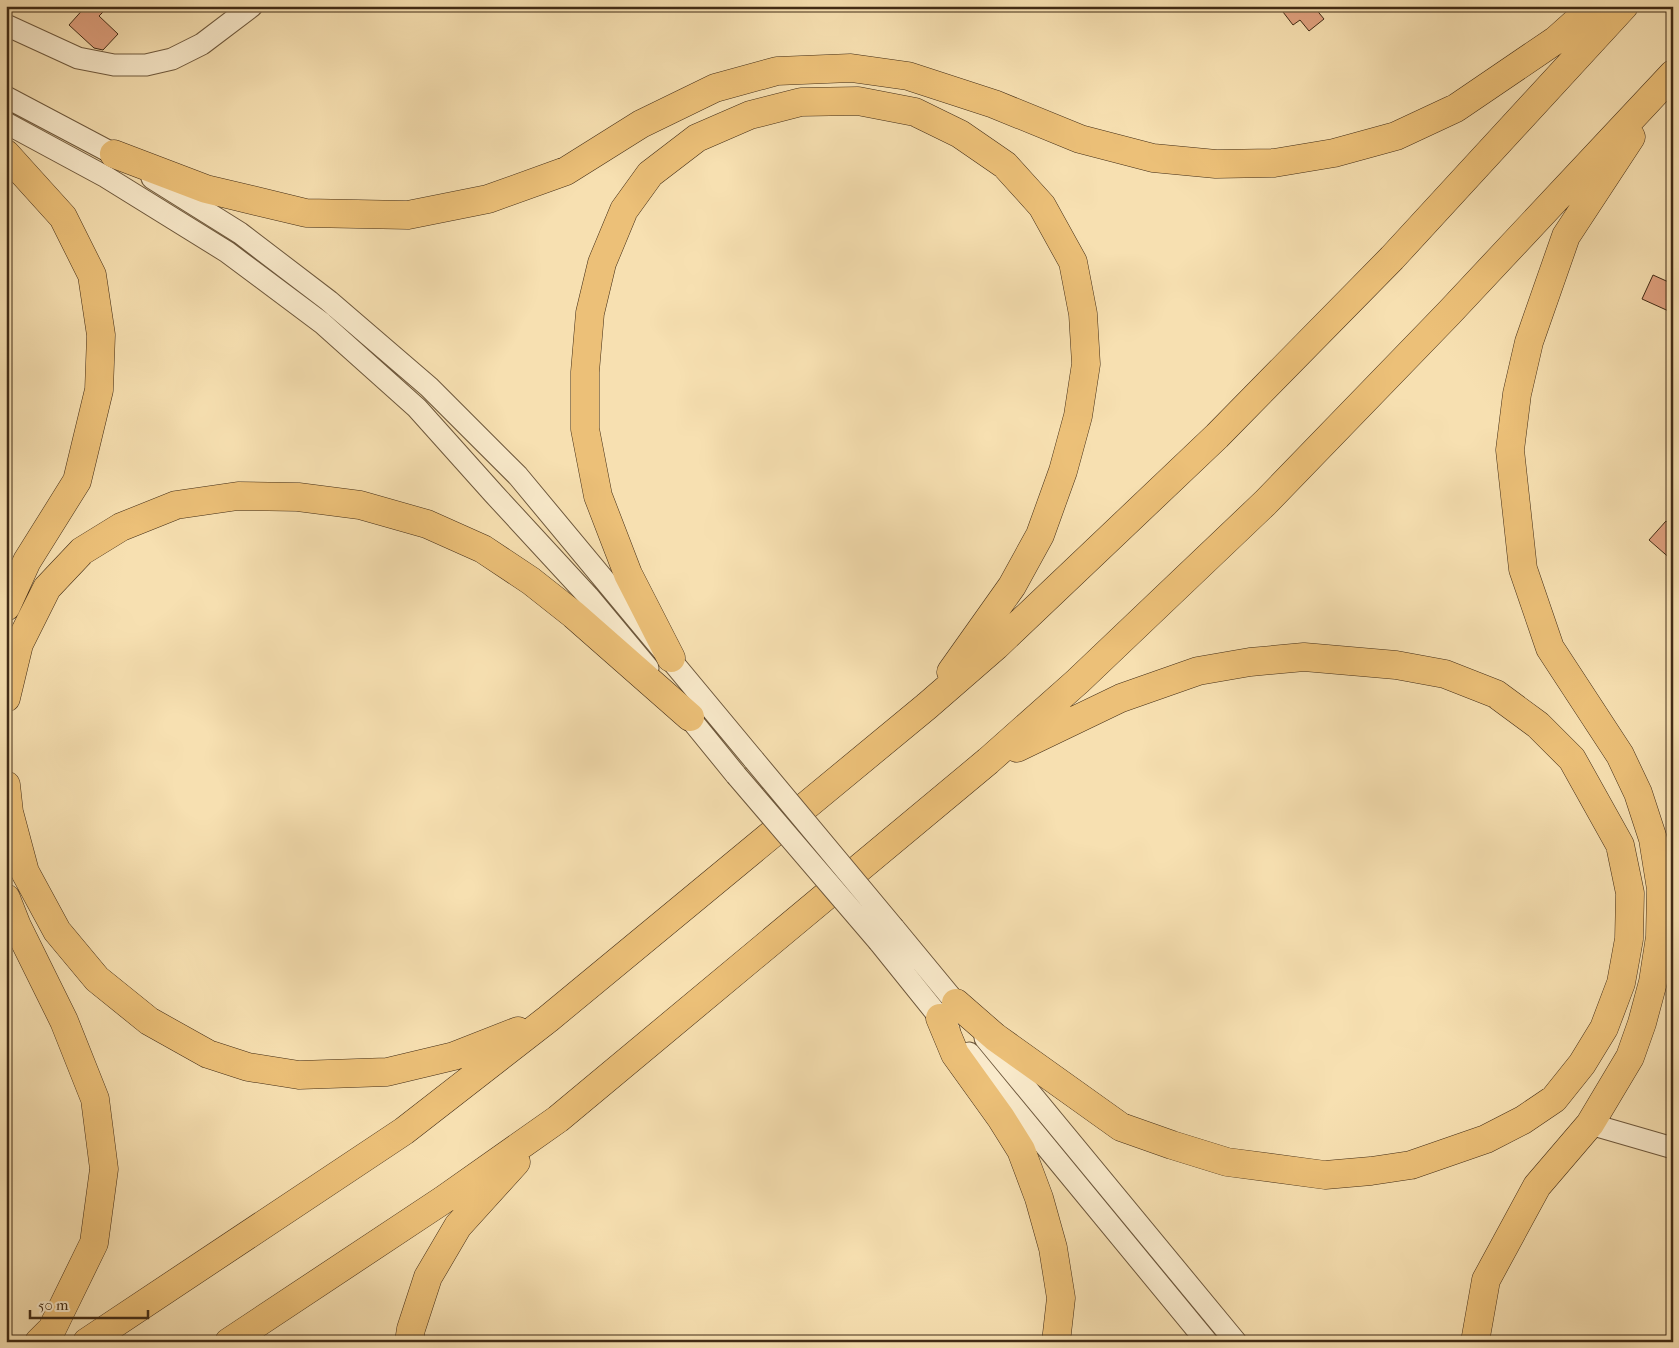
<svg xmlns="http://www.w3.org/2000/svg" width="1679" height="1348" font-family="'IM FELL French Canon',serif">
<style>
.building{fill:#e0a17f;stroke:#412b15}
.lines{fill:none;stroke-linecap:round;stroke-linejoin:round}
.minor-casing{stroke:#6e583c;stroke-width:23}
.highway-casing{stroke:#412b15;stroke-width:29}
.minor{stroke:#faebcc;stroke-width:21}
.highway{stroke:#ecc078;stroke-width:28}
.minor-bridge-casing{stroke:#6e583c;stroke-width:23;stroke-linecap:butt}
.minor-bridge{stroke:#faebcc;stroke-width:21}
</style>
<rect width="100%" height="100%" fill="#f7e0b1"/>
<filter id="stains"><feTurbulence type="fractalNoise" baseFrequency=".004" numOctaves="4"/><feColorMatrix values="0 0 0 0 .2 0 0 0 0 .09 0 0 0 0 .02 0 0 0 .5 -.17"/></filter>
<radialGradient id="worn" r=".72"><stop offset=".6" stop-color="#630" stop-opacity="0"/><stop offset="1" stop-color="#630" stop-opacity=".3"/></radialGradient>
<path class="building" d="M86,6H109L99,16L118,34L103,50L94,48L69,25Z
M1289,6H1317L1315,8L1324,19L1309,31L1300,20L1293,25L1283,12Z
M1653,275L1673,284V313L1642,299Z
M1666,521L1673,527V561L1649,540Z"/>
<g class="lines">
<defs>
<path id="minor" d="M6,25L78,58L114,65H146L172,59L202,44L252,6
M6,97L127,161
M6,123L106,177L227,252L322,323L417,408L494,494L588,596L648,668
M152,178L240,233L329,301L429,387L518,476L754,760
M679,705L736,775
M894,928L965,1014
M879,942L949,1029
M985,1038L1236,1342
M969,1053L1207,1342
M1590,1124L1673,1148"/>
<path id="highway" d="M6,154L63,217L92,275L101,335L99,390L77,481L27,561L6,607
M114,154L206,189L306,213L408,215L488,199L566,171L641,124L715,88L777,71L851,68L908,76L994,104L1080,139L1153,158L1216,164L1274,163L1334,153L1396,136L1456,108L1556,40L1594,6
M671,658L628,574L598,496L585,429V372L590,313L602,263L624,210L650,174L697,138L750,115L801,102L858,101L915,112L960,134L1005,165L1042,206L1073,262L1083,314L1086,364L1078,416L1063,471L1040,535L1012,586L951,672
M6,698L19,644L47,588L82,551L121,527L176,505L238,496L298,497L360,505L427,524L483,549L531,581L574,615L690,717
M6,785L9,812L25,872L57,931L97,979L149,1021L208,1054L248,1067L299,1075L387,1072L454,1056L518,1031
M6,898L17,926L64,1021L95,1099L104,1169L94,1243L52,1329L39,1342
M956,1003L995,1037L1121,1127L1172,1145L1227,1162L1325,1175L1371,1171L1411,1165L1486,1139L1523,1120L1554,1099L1582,1064L1604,1028L1621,983L1629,939L1630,893L1620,845L1572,759L1538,725L1496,694L1445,674L1396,665L1304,657L1250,662L1198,671L1121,698L1017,748
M940,1018L955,1054L1001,1118L1021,1150L1039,1198L1053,1248L1061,1298L1056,1342
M87,1342L404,1131L548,1019L927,706L996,646L1217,436L1392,258L1624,6
M229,1342L443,1200L558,1119L988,761L1078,681L1265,503L1449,313L1673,74
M409,1342L411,1329L428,1277L458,1226L516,1162
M1475,1342L1486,1280L1537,1186L1590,1124L1630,1057L1642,1023L1653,982L1660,937L1661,889L1653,839L1638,793L1620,755L1550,648L1523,569L1510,450L1517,394L1529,342L1566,236L1631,137"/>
</defs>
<use href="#minor" class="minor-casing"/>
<use href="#highway" class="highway-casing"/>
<use href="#minor" class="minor"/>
<use href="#highway" class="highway"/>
<defs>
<path id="minor-bridge" d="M754,760L894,928
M736,775L879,942"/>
</defs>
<use href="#minor-bridge" class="minor-bridge-casing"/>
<use href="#minor-bridge" class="minor-bridge"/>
</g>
<rect width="1679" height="1348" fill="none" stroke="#f7e0b1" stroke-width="25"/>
<rect x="8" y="8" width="1664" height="1333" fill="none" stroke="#412b15" stroke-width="2.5"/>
<rect x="12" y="12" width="1654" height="1323" fill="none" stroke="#412b15"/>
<path d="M30 1310v8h118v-8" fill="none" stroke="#412b15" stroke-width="2.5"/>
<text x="38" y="1310" font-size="15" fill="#412b15" stroke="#faebcc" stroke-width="4" paint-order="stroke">50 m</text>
<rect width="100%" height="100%" filter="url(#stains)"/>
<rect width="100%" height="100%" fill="url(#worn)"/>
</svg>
